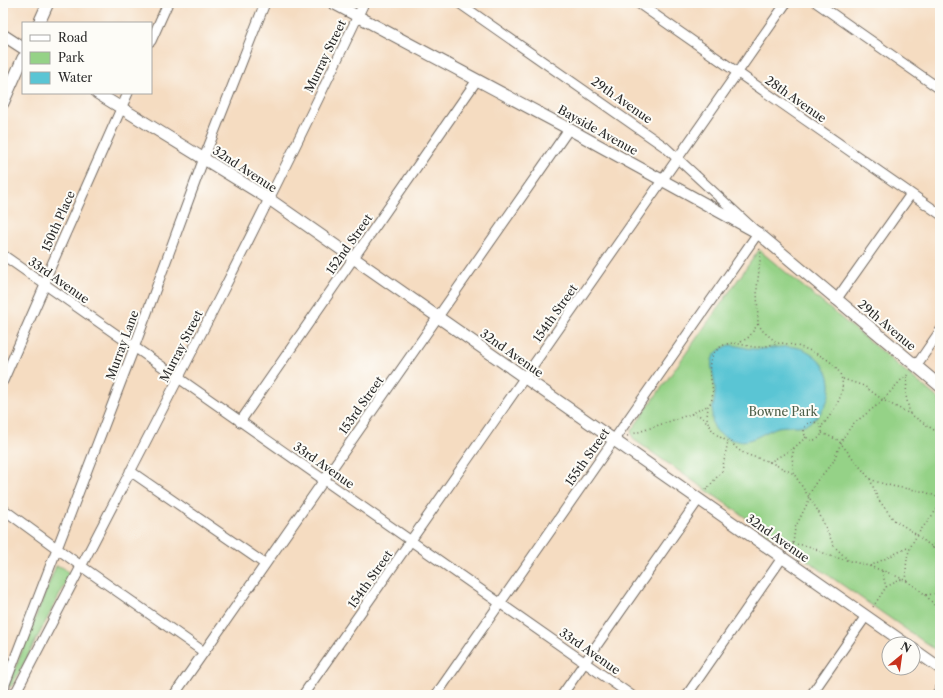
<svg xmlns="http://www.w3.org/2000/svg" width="943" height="698" font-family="'Libre Caslon Text',serif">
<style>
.green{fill:#95d287;stroke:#607e59}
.water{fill:#5ac5d4;stroke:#427880}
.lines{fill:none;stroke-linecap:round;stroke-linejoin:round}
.minor-casing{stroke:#726960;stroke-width:11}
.tertiary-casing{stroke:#726960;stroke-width:13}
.path{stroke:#726960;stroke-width:1.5;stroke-dasharray:1 3;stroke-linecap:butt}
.minor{stroke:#fff;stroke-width:9}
.tertiary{stroke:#fff;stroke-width:11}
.labels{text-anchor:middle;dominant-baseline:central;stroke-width:4;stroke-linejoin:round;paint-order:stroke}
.street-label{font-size:12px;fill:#2b2b2b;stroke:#fdfcf7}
.park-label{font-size:12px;fill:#4b5d47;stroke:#fdfcf7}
</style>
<rect width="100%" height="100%" fill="#fdfcf7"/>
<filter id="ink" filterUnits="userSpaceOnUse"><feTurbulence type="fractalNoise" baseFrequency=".025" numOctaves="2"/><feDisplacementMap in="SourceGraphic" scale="8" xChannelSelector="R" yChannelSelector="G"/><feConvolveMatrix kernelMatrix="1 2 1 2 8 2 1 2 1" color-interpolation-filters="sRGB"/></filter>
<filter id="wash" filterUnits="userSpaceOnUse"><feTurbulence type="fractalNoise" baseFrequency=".012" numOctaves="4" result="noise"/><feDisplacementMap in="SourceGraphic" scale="16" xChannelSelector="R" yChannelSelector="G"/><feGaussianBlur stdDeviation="0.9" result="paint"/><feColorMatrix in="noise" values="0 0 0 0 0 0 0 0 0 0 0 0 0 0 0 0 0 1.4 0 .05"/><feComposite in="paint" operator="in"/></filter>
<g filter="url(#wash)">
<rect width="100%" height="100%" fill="#f5dcc1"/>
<path class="green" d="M759,250L940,400V653L633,439L631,431Z
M56,566C62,566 69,570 69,577L12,686L9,687L8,686Z"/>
<path class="water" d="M730,345C738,345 746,349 754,349C773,350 789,342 807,351C830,364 837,387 823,409C817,419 808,426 796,426C790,426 784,426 778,427C761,433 749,446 730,439C702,429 715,409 715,390C715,369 701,356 730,345Z"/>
</g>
<g filter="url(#ink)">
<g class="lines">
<defs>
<path id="minor" d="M638,3L940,214
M817,3L940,89
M151,41L168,3
M3,255L631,695
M836,300L911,194
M916,366L940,331
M3,381L45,285L48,273L128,93
M240,422L477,80
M130,471L265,564
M3,509L81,566L204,652
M4,695L5,684L134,348L204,158L265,3
M11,695L17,690C135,462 255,235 364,3
M174,695L569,129
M303,695L786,3
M436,695L758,233L665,147L459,3
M562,695L699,499
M687,695L782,558
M811,695L866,616
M936,695L940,689"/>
<path id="tertiary" d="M333,3L569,129L758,233L940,386
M39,23L48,3
M3,35L23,48
M97,93L269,199L906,644
M3,103L23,58
M913,649L940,668"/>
</defs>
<use href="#minor" class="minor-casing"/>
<use href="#tertiary" class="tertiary-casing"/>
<path class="path" d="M758,324L763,331L776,342
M741,342L749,337L758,324L757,288L761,252L759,248
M907,377L906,396L910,414
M843,379L864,386L883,400L910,414L940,434
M691,414L707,406
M804 431a9 9 0 1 1 18 0a9 9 0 1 1-18 0Z
M822,433L838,440L870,479L878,499L894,520L910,530L940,553
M627,436L691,414L700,416L707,422
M806,437L794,448L770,462C757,457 738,455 732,442C723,441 711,432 708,422C706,418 708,410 708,406C722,391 698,366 718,349C730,338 742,346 755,347C765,348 774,343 782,343C796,345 805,348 817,354C856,372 844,400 821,427
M794,448L792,457L794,474L818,511L834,546L848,560
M770,462L794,474
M870,479C877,482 884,484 892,486C909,490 925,489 940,499
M706,490L722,471L728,441
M781,543C791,544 802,544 811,547C819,550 826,555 834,557C872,567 921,576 940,615
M932,548L940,537
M792,551L795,528L808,502L809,495L816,482L833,462L843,438L853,424L880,403L902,379L909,374
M870,566L909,547
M882,571L886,587
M907,581C902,545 920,533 940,505
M926,595L940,593
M873,607L886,587L902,579"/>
<use href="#minor" class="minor"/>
<use href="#tertiary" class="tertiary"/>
</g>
</g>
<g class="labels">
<g class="street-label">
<text transform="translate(325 56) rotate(-64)">Murray Street</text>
<text transform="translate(796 99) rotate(35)">28th Avenue</text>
<text transform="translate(622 100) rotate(35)">29th Avenue</text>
<text transform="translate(598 130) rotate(29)">Bayside Avenue</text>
<text transform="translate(245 169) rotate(33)">32nd Avenue</text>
<text transform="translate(58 221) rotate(-66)">150th Place</text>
<text transform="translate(349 244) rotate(-55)">152nd Street</text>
<text transform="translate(59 280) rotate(35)">33rd Avenue</text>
<text transform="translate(555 313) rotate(-55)">154th Street</text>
<text transform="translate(887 325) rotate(40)">29th Avenue</text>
<text transform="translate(122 345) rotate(-70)">Murray Lane</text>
<text transform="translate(181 346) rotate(-63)">Murray Street</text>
<text transform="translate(512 353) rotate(35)">32nd Avenue</text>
<text transform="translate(361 405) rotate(-55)">153rd Street</text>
<text transform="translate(587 457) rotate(-55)">155th Street</text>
<text transform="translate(324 465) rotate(35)">33rd Avenue</text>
<text transform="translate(778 538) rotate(35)">32nd Avenue</text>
<text transform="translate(370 579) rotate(-55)">154th Street</text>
<text transform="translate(590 651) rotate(35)">33rd Avenue</text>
</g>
<g class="park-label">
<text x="783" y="411">Bowne Park</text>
</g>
</g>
<rect width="943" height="698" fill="none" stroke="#fdfcf7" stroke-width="16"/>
<rect x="22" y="22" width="130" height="72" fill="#fdfcf7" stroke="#a9a8a5"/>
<rect x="30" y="35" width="20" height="6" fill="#ffffff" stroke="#a9a8a5"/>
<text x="58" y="42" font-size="12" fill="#2b2b2b">Road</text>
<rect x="30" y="52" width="20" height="12" fill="#95d287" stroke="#a9a8a5"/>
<text x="58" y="62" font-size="12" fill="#2b2b2b">Park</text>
<rect x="30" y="72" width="20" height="12" fill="#5ac5d4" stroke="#a9a8a5"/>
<text x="58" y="82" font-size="12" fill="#2b2b2b">Water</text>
<g transform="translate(901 656) rotate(29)"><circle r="19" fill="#fdfcf7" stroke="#a9a8a5"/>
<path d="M0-3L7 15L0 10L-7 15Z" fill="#c8321e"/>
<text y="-6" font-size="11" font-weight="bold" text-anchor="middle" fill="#2b2b2b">N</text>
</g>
</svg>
